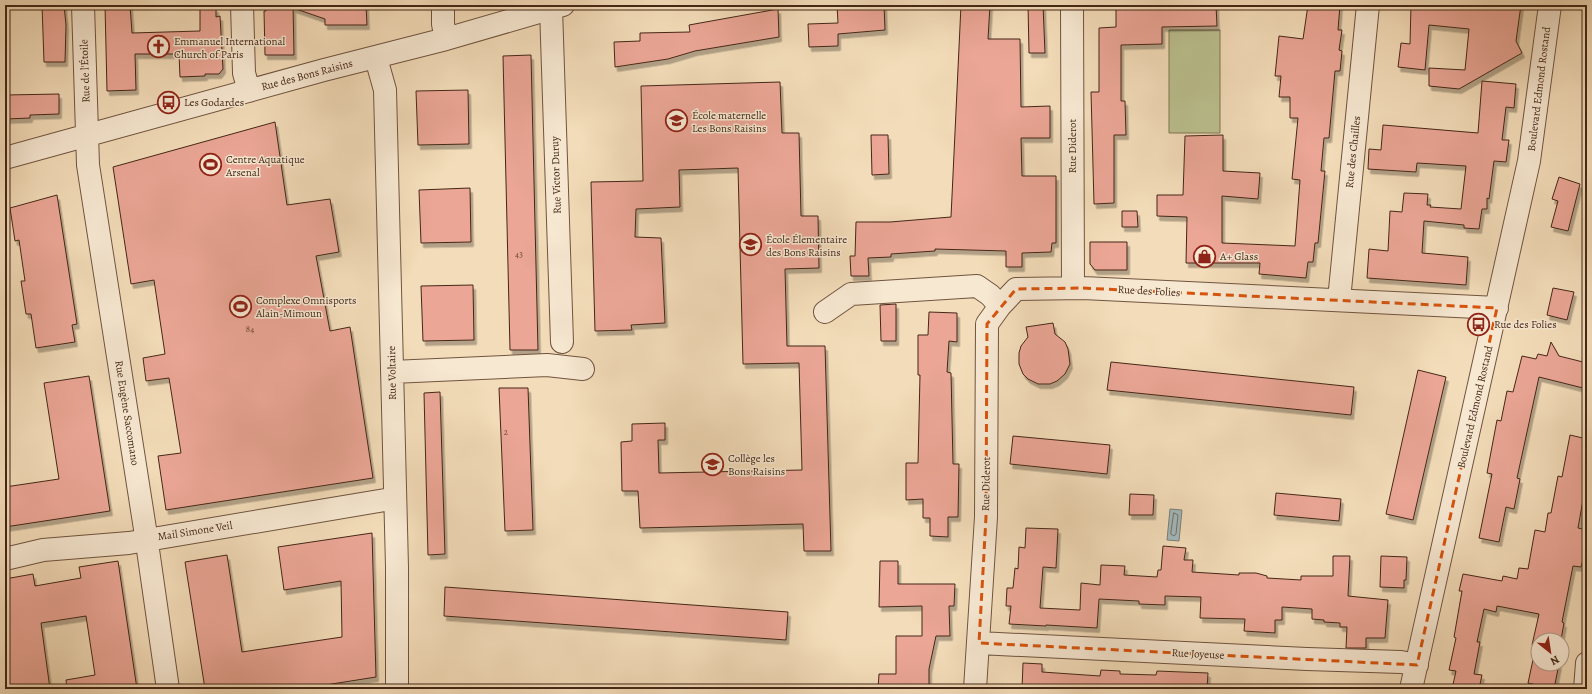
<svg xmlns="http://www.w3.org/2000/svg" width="1592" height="694" font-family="Alegreya,serif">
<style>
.green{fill:#bbc08f;stroke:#807452}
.water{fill:#a2b8bb;stroke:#7c7e79}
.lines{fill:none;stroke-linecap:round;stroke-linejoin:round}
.shore{stroke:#737068;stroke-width:1}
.building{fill:#eba696;stroke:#442716;filter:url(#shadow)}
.minor-casing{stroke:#70543f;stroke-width:24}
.minor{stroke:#f7e8d2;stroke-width:22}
.marked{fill:none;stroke:#d8540d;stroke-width:3;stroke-dasharray:8 5;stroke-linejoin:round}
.labels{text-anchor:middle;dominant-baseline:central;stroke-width:3;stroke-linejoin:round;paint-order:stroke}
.number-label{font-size:9px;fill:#6e4736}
.poi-label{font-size:11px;fill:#442716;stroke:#f7e8d2;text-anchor:start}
.street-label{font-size:11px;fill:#442716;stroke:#f7e8d2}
</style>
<defs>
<filter id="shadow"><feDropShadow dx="2.5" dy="4.5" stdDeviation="0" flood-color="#0004"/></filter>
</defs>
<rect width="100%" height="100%" fill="#f3dcb9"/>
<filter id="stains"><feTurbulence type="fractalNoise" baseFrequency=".005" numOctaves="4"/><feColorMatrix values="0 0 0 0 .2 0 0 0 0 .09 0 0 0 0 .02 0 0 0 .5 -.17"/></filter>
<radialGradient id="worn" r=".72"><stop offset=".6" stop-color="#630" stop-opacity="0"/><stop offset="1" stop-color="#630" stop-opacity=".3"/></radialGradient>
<path class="green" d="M1169,30H1220V133H1169Z"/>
<path class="water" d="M1170,509L1182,510L1179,541L1167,540Z"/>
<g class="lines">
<path class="shore" d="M1174,513L1178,515L1176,534L1174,536L1171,534Z"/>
</g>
<path class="building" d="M42,5H64L66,25L65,62H44Z
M105,5H130L132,33L200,31V8H216V17L220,16L223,69L219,74H205V76L180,77L179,54H135L136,90L107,91Z
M266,5H293L294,55H265L264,11H266Z
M294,5H366L367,25H325V19L293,8Z
M837,5H884L885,30L838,34V46L809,47L808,24L838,23Z
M961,5H990L988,39H1020L1021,107L1050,106V138H1021L1022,176H1056V243H1052L1051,252L1022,253V267H1006V251L935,249V251L891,254V257L868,258L869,276H851L850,256H855L856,222H890L951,217Z
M1028,5H1043L1045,53H1029Z
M1116,5H1216L1217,26L1162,27V44L1121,45V101H1125L1126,135H1114V203L1094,204L1091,92H1099V28L1116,27Z
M1308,5H1340L1338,30H1342L1339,50L1342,51L1340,71H1335L1329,138H1324L1321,171H1325L1318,243H1315L1313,262H1308L1306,278L1259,274L1260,263H1186L1187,217L1157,216V195H1183L1185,136L1223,135V171L1260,173L1258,199L1222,196V243L1295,246L1300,180L1292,179L1298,118H1290V97H1279L1281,76H1275L1279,36L1303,39Z
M1411,5H1521L1516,41L1522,53L1459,89L1429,86V68L1465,70L1469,29L1429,25L1425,70L1398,67L1401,43L1410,44Z
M778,9L779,37L695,51L668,59L615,67L614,42L640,41V33L690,32L689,25Z
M531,55L538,350H510L503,56Z
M1482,81L1516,84L1514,108L1506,107L1502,140H1509L1506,162L1494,161L1489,199L1487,198V209H1482L1479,229L1464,228V225L1424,221L1422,253L1468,257L1466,285L1367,278L1369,249L1388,251L1390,211L1402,212L1404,193L1428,194L1427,205H1431L1430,207L1461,209L1466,166L1417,163L1416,172L1368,169L1369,149L1381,150L1383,125L1478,133Z
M780,82L782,133H799L801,216H818L819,268L785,269L787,346H825L831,551H804L803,524L640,528L638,491H622L621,442L632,441V424L665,423V440H658L659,473L802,470L799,363L743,364L738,168L679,170L680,207L636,209L635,237L661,238L665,323L631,325L632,330L595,331L591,182L643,181L641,86Z
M468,90L469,144L418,145L416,91Z
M59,94V114L30,115V118L6,119V95Z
M275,122L287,205L330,199L339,252L316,256L330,331L350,327L373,478L166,510L158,456L181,453L169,378L146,381L143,358L165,354L154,280L131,284L113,167Z
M871,135H888L889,174L872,175Z
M1559,177L1580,184L1568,231L1551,227L1558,201L1552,199Z
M470,188L471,242L421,243L419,190Z
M57,195L77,324L72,325L75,342L36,348L31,314H26L21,281H25L19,240L15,241L10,208Z
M1122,211H1137L1138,227H1122Z
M1090,242H1127V270H1095L1090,264Z
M473,285L474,340L423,341L421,286Z
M1553,288L1574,292L1567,320L1547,315Z
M896,304V341H881L880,305Z
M929,312L957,313V342L949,341L947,372L951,373L953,464H959L958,517H948V537L930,536V518H923V499L906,500V463H918L920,375H918V335H928Z
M1053,323L1055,334L1065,342L1068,349L1070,364L1065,374L1057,381L1050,384H1038L1028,379L1023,374L1019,364V353L1021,346L1028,337L1026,327Z
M1551,342L1559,356L1587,363V389L1539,377L1517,478L1520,479L1514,509L1506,507L1499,542L1479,538L1492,474L1487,473L1497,420L1501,421L1507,391L1513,392L1522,356L1536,359L1538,354L1547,356Z
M1111,362L1354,387L1351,415L1107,390Z
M1418,370L1446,377L1413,520L1386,514Z
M89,376L110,511L5,527V487L59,479L44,383Z
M499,388H528L533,530L505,531Z
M440,392L445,554L428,555L424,393Z
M1570,435L1587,439V477L1578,528L1587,530V544L1581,567L1573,566L1562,622L1564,623L1561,640H1538V664H1559L1554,689H1536V685L1528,683L1536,646L1532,645L1539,614L1497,606L1496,612L1484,609L1477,642H1480L1474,674L1482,675L1479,689H1452L1456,671L1449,670L1456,638L1454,637L1462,591H1459L1463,574L1502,581L1503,576L1517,579L1519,568L1528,569L1535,530L1545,532L1548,513H1551L1558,476L1562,477Z
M1013,436L1110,445L1107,474L1010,464Z
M1276,493L1341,499L1339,521L1274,515Z
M1130,494L1154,495L1153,515H1129Z
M1026,528L1058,529L1056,568L1043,567L1040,608L1080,610L1081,583L1100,585L1101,565L1125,566L1124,575L1157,577L1158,570H1161L1163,546L1186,548L1184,560H1193L1192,572L1239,575V573H1256L1267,576V578L1301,580V576H1333V556H1350L1348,596L1388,600L1385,638H1366V648H1346L1347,627H1340V623L1324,622V620L1312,619V609L1282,607V620H1275V633L1244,631L1245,619L1200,618L1201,597L1165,596V605L1139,604V601L1099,599L1097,628L1046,625V626L1009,624L1011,606H1006L1007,588H1013L1015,568L1018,569L1019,547L1025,548Z
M372,533L376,677L300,689H205L185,562L227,555L242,652L342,637L341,581L284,590L278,547Z
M1381,556L1407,557L1406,580H1404V588L1380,587Z
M118,561L137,689H67L66,680L95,675L86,616L41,623L50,689H10L5,654V579L33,574L35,586L81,578L79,567Z
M880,561H898V584H955L954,606H949L950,636H936L929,669V689H878L879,674H896V636H922V606L879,607Z
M445,587L788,612L786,640L444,616Z
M1023,663L1042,664V672L1100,676L1101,670L1120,671V674L1156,675L1157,671L1208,673L1207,689H1022Z"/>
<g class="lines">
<defs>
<path id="minor" d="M83,5L88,165L145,529L168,689
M242,5L244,73L249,91
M443,5V24L446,39
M1072,5L1073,288
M551,8L562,342
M376,58L385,90L397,567V689
M5,158L324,70L446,39L563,5
M1339,300L1368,5
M825,312L851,294L977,286L990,295L1000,306
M392,372L547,365L583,369
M5,559L43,550L129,543L385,500
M979,643L1307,659L1401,662L1417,665
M975,689L986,517L987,324L1000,306L1016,289L1083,288L1497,308
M1411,689L1529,161L1550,5
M1585,689L1587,663"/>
</defs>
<use href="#minor" class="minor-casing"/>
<use href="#minor" class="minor"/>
</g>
<path class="marked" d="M1083,288L1497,308L1417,665L979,643L986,517L987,324L1016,289Z"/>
<defs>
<symbol id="church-ring" viewBox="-11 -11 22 22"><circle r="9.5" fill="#f7e8d2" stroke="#8f2418" stroke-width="1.5"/><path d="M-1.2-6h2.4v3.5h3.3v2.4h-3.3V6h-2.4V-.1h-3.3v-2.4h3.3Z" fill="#8f2418"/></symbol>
<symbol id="bus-ring" viewBox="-11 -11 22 22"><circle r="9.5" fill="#f7e8d2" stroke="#8f2418" stroke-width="1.5"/><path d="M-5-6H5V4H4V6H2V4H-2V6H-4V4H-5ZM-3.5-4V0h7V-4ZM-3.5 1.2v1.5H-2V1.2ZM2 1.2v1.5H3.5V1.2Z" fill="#8f2418"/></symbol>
<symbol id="school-ring" viewBox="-11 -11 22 22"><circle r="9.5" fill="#f7e8d2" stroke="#8f2418" stroke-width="1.5"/><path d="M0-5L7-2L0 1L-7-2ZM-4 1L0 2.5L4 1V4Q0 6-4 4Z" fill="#8f2418"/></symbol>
<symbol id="stadium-ring" viewBox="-11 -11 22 22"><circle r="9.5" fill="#f7e8d2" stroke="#8f2418" stroke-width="1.5"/><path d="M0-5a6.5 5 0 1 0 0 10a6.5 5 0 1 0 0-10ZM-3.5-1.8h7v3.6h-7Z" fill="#8f2418"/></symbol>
<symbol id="shop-ring" viewBox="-11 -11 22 22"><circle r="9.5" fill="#f7e8d2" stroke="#8f2418" stroke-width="1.5"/><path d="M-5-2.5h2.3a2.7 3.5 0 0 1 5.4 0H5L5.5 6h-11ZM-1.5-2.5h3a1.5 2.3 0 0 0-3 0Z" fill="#8f2418"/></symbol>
</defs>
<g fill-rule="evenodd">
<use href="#church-ring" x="146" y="34" width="25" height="25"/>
<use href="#bus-ring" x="156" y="90" width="25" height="25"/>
<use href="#school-ring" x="664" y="108" width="25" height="25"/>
<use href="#stadium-ring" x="198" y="152" width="25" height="25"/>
<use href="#school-ring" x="738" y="232" width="25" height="25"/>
<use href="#shop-ring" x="1192" y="244" width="25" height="25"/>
<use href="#stadium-ring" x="228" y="294" width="25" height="25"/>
<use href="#bus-ring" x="1466" y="312" width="25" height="25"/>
<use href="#school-ring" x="700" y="452" width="25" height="25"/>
</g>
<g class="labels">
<g class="number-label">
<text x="519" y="254">43</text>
<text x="250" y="329">84</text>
<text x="506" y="432">2</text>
</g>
<g class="poi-label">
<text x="174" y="41">Emmanuel International<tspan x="174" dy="13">Church of Paris</tspan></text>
<text x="184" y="102">Les Godardes</text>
<text x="692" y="115">École maternelle<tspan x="692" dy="13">Les Bons Raisins</tspan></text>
<text x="226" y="159">Centre Aquatique<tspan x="226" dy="13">Arsenal</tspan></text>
<text x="766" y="239">École Élementaire<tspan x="766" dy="13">des Bons Raisins</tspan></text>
<text x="1220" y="256">A+ Glass</text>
<text x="256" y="300">Complexe Omnisports<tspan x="256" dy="13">Alain-Mimoun</tspan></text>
<text x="1494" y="324">Rue des Folies</text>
<text x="728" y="458">Collège les<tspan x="728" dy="13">Bons Raisins</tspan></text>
</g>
<g class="street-label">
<text transform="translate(85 71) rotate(-92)">Rue de l'Étoile</text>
<text transform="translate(307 75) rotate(-15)">Rue des Bons Raisins</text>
<text transform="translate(1539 89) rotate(-83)">Boulevard Edmond Rostand</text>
<text transform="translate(1072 146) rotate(-90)">Rue Diderot</text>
<text transform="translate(1353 152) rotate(-84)">Rue des Chailles</text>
<text transform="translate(556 175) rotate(-92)">Rue Victor Duruy</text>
<text transform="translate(1149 291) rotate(3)">Rue des Folies</text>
<text transform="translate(392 373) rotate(-91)">Rue Voltaire</text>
<text transform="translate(1475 407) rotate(-77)">Boulevard Edmond Rostand</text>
<text transform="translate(127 413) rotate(81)">Rue Eugène Saccomano</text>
<text transform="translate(986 484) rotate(-89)">Rue Diderot</text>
<text transform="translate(195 531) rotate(-9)">Mail Simone Veil</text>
<text transform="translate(1198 654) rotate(3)">Rue Joyeuse</text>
</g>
</g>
<rect width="1592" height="694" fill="none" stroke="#f3dcb9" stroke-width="20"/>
<rect x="6" y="6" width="1580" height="682" fill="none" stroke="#442716" stroke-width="2"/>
<rect x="10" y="10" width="1572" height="674" fill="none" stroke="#442716"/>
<g transform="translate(1550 652) rotate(150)"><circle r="19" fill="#f7e8d2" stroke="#af9b87"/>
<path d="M0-3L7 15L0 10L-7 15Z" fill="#8f2418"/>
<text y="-6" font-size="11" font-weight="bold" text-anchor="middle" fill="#442716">N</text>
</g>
<rect width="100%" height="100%" filter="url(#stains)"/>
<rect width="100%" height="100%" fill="url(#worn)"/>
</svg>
